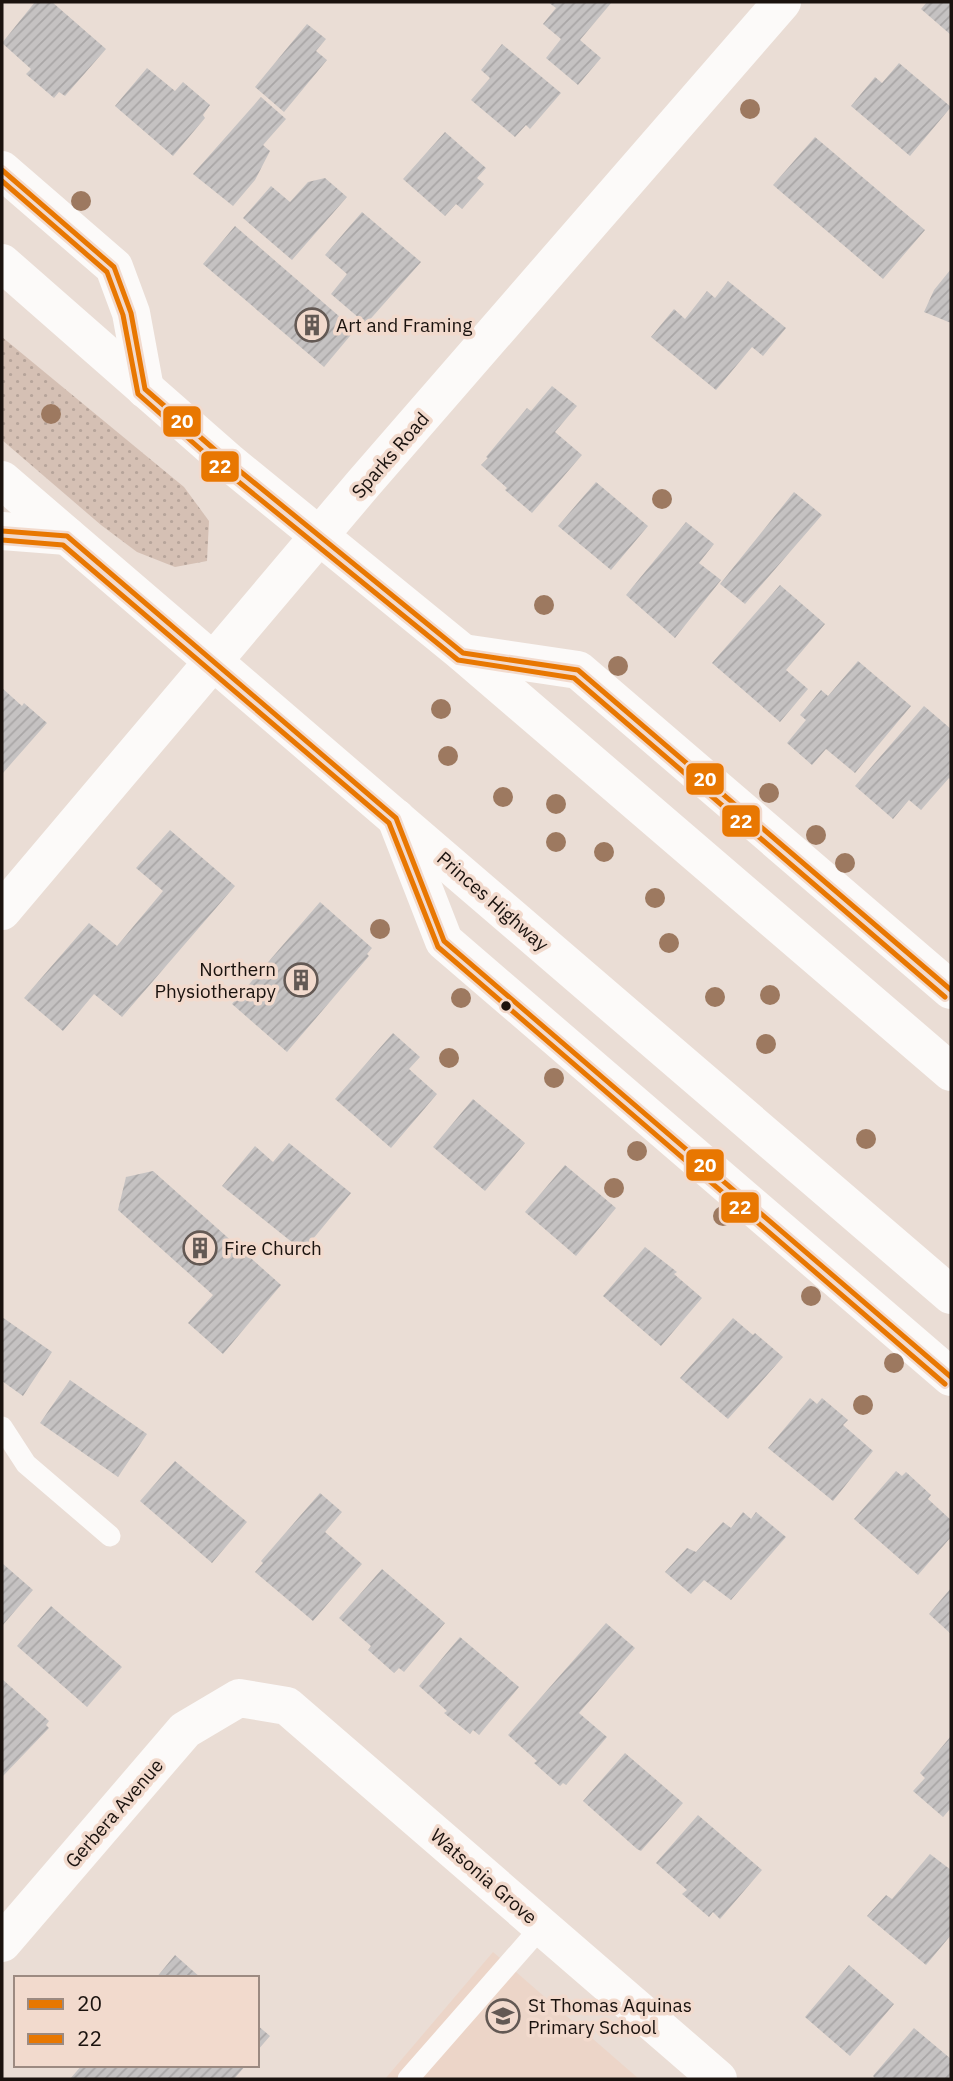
<svg xmlns="http://www.w3.org/2000/svg" width="953" height="2081" font-family="'IBM Plex Sans',sans-serif">
<style>
.built{fill:#ecd5c8}
.grass{fill:url(#grass-dots)}
.building{fill:url(#building-hatch)}
.lines{fill:none;stroke-linecap:round;stroke-linejoin:round}
.service{stroke:#fcfaf9;stroke-width:21}
.minor{stroke:#fcfaf9;stroke-width:38}
.tertiary{stroke:#fcfaf9;stroke-width:38}
.trunk{stroke:#fcfaf9;stroke-width:38}
.bus-1-casing{stroke:#f2dacd;stroke-width:10}
.bus-2-casing{stroke:#f2dacd;stroke-width:10}
.bus-1{stroke:#e87701;stroke-width:5}
.bus-2{stroke:#e87701;stroke-width:5}
.tree{fill:#9d7960}
.bus-dot{fill:#1a120e;stroke:#f2dacd;stroke-width:2.5}
.labels{text-anchor:middle;dominant-baseline:central;stroke-width:7;stroke-linejoin:round;paint-order:stroke}
.poi-label{font-size:19px;fill:#1a120e;stroke:#f2dacd;text-anchor:start}
.street-label{font-size:19px;fill:#1a120e;stroke:#f2dacd}
.line-badge{stroke:#f2dacd;stroke-width:2.5}
.badge-label{font-size:19px;text-anchor:middle;font-weight:bold;fill:#fff}
</style>
<defs>
<pattern id="grass-dots" width="8" height="8" patternUnits="userSpaceOnUse" patternTransform="scale(1.75)"><rect width="8" height="8" fill="#d5c0b4"/><path d="M2 2h.1M6 6h.1" fill="none" stroke="#b6a49a" stroke-width="1.8" stroke-linecap="round"/></pattern>
<pattern id="building-hatch" width="6" height="6" patternUnits="userSpaceOnUse" patternTransform="scale(1.75)"><rect width="6" height="6" fill="#c5c2c2"/><path d="M-1 1l2-2M0 6l6-6M5 7l2-2" fill="none" stroke="#a9a6a6"/></pattern>
</defs>
<rect width="100%" height="100%" fill="#eaddd5"/>
<path class="built" d="M493,1952L639,2079H385Z"/>
<path class="grass" d="M2,337L184,487L209,521L207,561L175,567L137,552L101,525L2,440Z"/>
<path class="building" d="M35,2H52L106,49L65,96L59,92L54,98L26,74L31,69L2,43Z
M548,2H612L580,40L601,58L578,85L546,58L561,39L543,24L556,8Z
M927,2H951V35L921,9Z
M307,24L326,39L316,51L327,60L284,112L255,87Z
M502,44L561,93L530,129L526,125L515,137L471,100L490,78L481,70Z
M899,63L951,107L910,156L851,106L875,77L882,83Z
M147,68L175,91L183,82L210,105L203,115L205,118L173,156L115,106Z
M261,97L286,119L263,145L270,151L255,180L233,206L193,174Z
M445,132L486,168L477,178L484,184L462,209L456,204L445,216L403,179Z
M815,137L925,230L883,279L773,185Z
M325,178L347,197L292,260L243,218L271,186L290,202L308,182Z
M362,212L421,262L366,324L331,294L347,274L325,255Z
M235,226L355,330L324,367L203,264Z
M951,269V323L924,312L934,290Z
M728,281L786,328L763,356L752,347L716,390L651,337L674,309L685,319L707,291L715,298Z
M552,386L577,406L555,432L582,455L532,513L505,490L507,488L481,465L488,458L486,457L527,408L531,411Z
M596,482L648,526L611,570L558,526Z
M794,492L822,515L745,604L720,584Z
M686,522L714,544L699,563L721,580L675,638L626,595Z
M780,585L825,624L786,670L808,689L780,722L712,663Z
M858,661L911,706L855,773L826,749L812,765L787,743L806,720L800,715L821,690L828,696Z
M2,688L22,706L24,703L47,723L2,774Z
M924,706L951,729V780L949,778L921,810L909,800L893,819L855,786Z
M170,830L235,886L122,1017L94,994L63,1031L24,998L89,923L117,946L163,891L136,868Z
M320,902L372,948L367,954L369,956L287,1052L232,1004Z
M393,1033L420,1057L409,1069L437,1094L391,1148L335,1099Z
M473,1099L525,1143L485,1191L433,1147Z
M289,1143L351,1193L303,1251L222,1186L255,1146L273,1162Z
M565,1165L616,1208L576,1256L525,1212Z
M153,1171L281,1285L223,1354L188,1323L213,1295L118,1210L126,1177Z
M645,1247L677,1272L674,1274L702,1298L661,1346L603,1296Z
M2,1317L52,1352L23,1396L2,1381Z
M733,1318L753,1335L755,1333L783,1357L728,1419L680,1378Z
M70,1380L147,1434L118,1477L40,1423Z
M810,1398L817,1404L822,1398L848,1420L843,1425L873,1451L833,1501L768,1448Z
M175,1461L247,1522L212,1563L140,1501Z
M896,1471L902,1476L906,1472L931,1495L928,1499L951,1520V1537L918,1575L854,1519Z
M320,1493L342,1512L325,1532L362,1564L313,1621L255,1572L263,1563L261,1561Z
M743,1512L751,1519L756,1512L786,1537L731,1600L704,1580L691,1594L665,1572L687,1548L696,1552L723,1522L731,1528Z
M2,1563L33,1590L2,1626Z
M382,1569L445,1623L404,1672L399,1668L394,1673L368,1650L371,1646L339,1618Z
M951,1588V1634L929,1614Z
M51,1606L122,1667L87,1707L17,1646Z
M606,1623L635,1648L579,1713L607,1737L566,1785L563,1783L560,1786L534,1763L537,1761L508,1735Z
M460,1637L519,1687L479,1735L473,1730L470,1734L444,1713L447,1711L419,1686Z
M2,1679L49,1721L46,1725L49,1728L2,1777Z
M951,1736V1808L943,1817L913,1791L925,1778L920,1773Z
M625,1753L683,1803L641,1851L637,1849L583,1801Z
M698,1815L762,1870L720,1919L713,1912L709,1917L682,1894L687,1890L656,1863Z
M930,1854L951,1870V1935L926,1965L867,1916L886,1895L892,1899Z
M175,1955L201,1978H156Z
M849,1965L894,2004L850,2056L805,2017Z
M257,2025L270,2036L257,2051Z
M914,2028L951,2059V2079H876L873,2076Z
M82,2065H246L234,2079H70Z"/>
<g class="lines">
<path class="service" d="M2,1427L26,1464L110,1536
M408,2079L542,1926"/>
<path class="minor" d="M2,170L114,267L131,313L145,389
M2,531L67,536
M463,653L578,670L951,990
M396,818L444,941L951,1377
M2,1943L185,1730L239,1698L287,1706L718,2079"/>
<path class="tertiary" d="M2,911L363,484L782,2"/>
<path class="trunk" d="M2,263L230,463L463,653L951,1072
M2,480L951,1295"/>
<defs>
<path id="bus-1" d="M2,170L114,267L131,313L145,389L230,463L463,653L578,670L951,990
M2,531L67,536L396,818L444,941L951,1377"/>
<path id="bus-2" d="M2,181L107,272L123,315L138,394L224,470L458,660L574,678L945,997
M2,540L63,545L389,823L438,947L945,1384"/>
</defs>
<use href="#bus-1" class="bus-1-casing"/>
<use href="#bus-2" class="bus-2-casing"/>
<use href="#bus-1" class="bus-1"/>
<use href="#bus-2" class="bus-2"/>
</g>
<g class="tree">
<circle cx="750" cy="109" r="10"/>
<circle cx="81" cy="201" r="10"/>
<circle cx="51" cy="414" r="10"/>
<circle cx="662" cy="499" r="10"/>
<circle cx="544" cy="605" r="10"/>
<circle cx="618" cy="666" r="10"/>
<circle cx="441" cy="709" r="10"/>
<circle cx="448" cy="756" r="10"/>
<circle cx="769" cy="793" r="10"/>
<circle cx="503" cy="797" r="10"/>
<circle cx="556" cy="804" r="10"/>
<circle cx="816" cy="835" r="10"/>
<circle cx="556" cy="842" r="10"/>
<circle cx="604" cy="852" r="10"/>
<circle cx="845" cy="863" r="10"/>
<circle cx="655" cy="898" r="10"/>
<circle cx="380" cy="929" r="10"/>
<circle cx="669" cy="943" r="10"/>
<circle cx="770" cy="995" r="10"/>
<circle cx="715" cy="997" r="10"/>
<circle cx="461" cy="998" r="10"/>
<circle cx="766" cy="1044" r="10"/>
<circle cx="449" cy="1058" r="10"/>
<circle cx="554" cy="1078" r="10"/>
<circle cx="866" cy="1139" r="10"/>
<circle cx="637" cy="1151" r="10"/>
<circle cx="614" cy="1188" r="10"/>
<circle cx="723" cy="1216" r="10"/>
<circle cx="811" cy="1296" r="10"/>
<circle cx="894" cy="1363" r="10"/>
<circle cx="863" cy="1405" r="10"/>
</g>
<defs>
<symbol id="building-ring" viewBox="-11 -11 22 22"><circle r="9.5" fill="#f2dacd" stroke="#635954" stroke-width="1.5"/><path d="M-4-6H4V6H1V3H-1V6H-4ZM-2.5-4.3h1.7v1.8h-1.7ZM.8-4.3h1.7v1.8H.8ZM-2.5-1h1.7V.8h-1.7ZM.8-1h1.7V.8H.8Z" fill="#635954"/></symbol>
<symbol id="school-ring" viewBox="-11 -11 22 22"><circle r="9.5" fill="#f2dacd" stroke="#635954" stroke-width="1.5"/><path d="M0-5L7-2L0 1L-7-2ZM-4 1L0 2.5L4 1V4Q0 6-4 4Z" fill="#635954"/></symbol>
</defs>
<g fill-rule="evenodd">
<use href="#building-ring" x="293" y="306" width="38" height="38"/>
<use href="#building-ring" x="282" y="961" width="38" height="38"/>
<use href="#building-ring" x="181" y="1229" width="38" height="38"/>
<use href="#school-ring" x="484" y="1997" width="38" height="38"/>
</g>
<circle class="bus-dot" cx="506" cy="1006" r="6"/>
<g class="labels">
<g class="poi-label">
<text x="336" y="325">Art and Framing</text>
<text x="276" y="969" text-anchor="end">Northern<tspan x="276" dy="22">Physiotherapy</tspan></text>
<text x="224" y="1248">Fire Church</text>
<text x="528" y="2005">St Thomas Aquinas<tspan x="528" dy="22">Primary School</tspan></text>
</g>
<g class="street-label">
<text transform="translate(390 455) rotate(-49)">Sparks Road</text>
<text transform="translate(493 901) rotate(41)">Princes Highway</text>
<text transform="translate(114 1813) rotate(-49)">Gerbera Avenue</text>
<text transform="translate(484 1876) rotate(41)">Watsonia Grove</text>
</g>
</g>
<g class="line-badge">
<rect x="162" y="405" width="40" height="33" rx="7" fill="#e87701"/>
<rect x="200" y="450" width="40" height="33" rx="7" fill="#e87701"/>
<rect x="685" y="762" width="40" height="34" rx="7" fill="#e87701"/>
<rect x="721" y="804" width="40" height="34" rx="7" fill="#e87701"/>
<rect x="685" y="1148" width="40" height="34" rx="7" fill="#e87701"/>
<rect x="720" y="1191" width="40" height="33" rx="7" fill="#e87701"/>
</g>
<g class="badge-label">
<text x="182" y="428">20</text>
<text x="220" y="473">22</text>
<text x="705" y="786">20</text>
<text x="741" y="828">22</text>
<text x="705" y="1172">20</text>
<text x="740" y="1214">22</text>
</g>
<rect width="953" height="2081" fill="none" stroke="#1a120e" stroke-width="7"/>
<rect x="14" y="1976" width="245" height="91" fill="#f2dacd" stroke="#9c8a81" stroke-width="2"/>
<rect x="28" y="1999" width="35" height="10" fill="#e87701" stroke="#9c8a81" stroke-width="2"/>
<text x="77" y="2011" font-size="21" fill="#1a120e">20</text>
<rect x="28" y="2034" width="35" height="10" fill="#e87701" stroke="#9c8a81" stroke-width="2"/>
<text x="77" y="2046" font-size="21" fill="#1a120e">22</text>
</svg>
